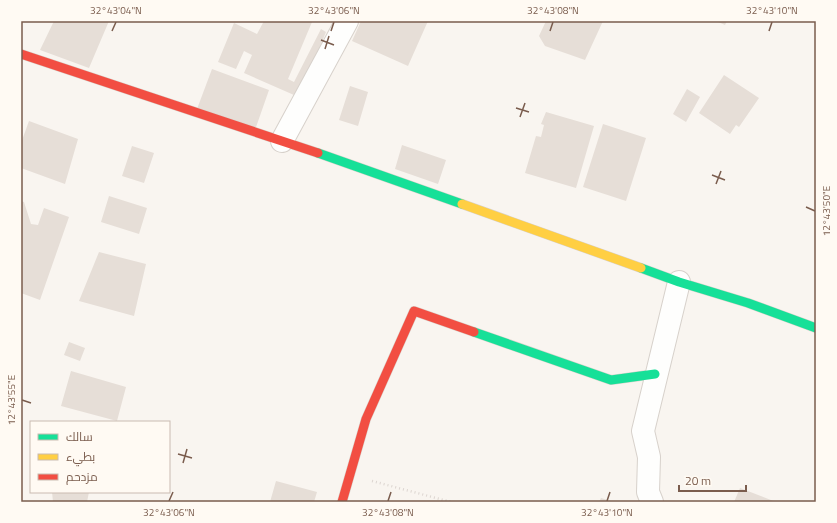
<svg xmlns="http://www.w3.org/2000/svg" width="837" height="523" font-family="'Titillium Web',Cairo,sans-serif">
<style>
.building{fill:#e6ded7}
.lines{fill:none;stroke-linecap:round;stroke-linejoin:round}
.street-casing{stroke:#d7d1cb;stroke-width:24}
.fast-casing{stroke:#d9d2cb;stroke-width:10}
.slow-casing{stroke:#d9d2cb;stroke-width:10}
.jam-casing{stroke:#d9d2cb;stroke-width:10}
.path{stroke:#dcd5d0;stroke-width:2.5;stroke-dasharray:1 3;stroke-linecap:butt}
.street{stroke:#fefefd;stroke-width:22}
.fast{stroke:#16e098;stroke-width:9}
.slow{stroke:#ffcf43;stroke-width:9}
.jam{stroke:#f24e42;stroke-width:9}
.ticks{fill:none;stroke:#7a5c4d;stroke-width:1.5}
.neatline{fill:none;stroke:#7a5c4d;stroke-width:1.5}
.ticks-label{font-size:10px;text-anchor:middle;fill:#7a5c4d}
</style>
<rect width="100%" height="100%" fill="#f9f5f0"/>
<path class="building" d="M54,21H109L89,68L40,50Z
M264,21H310L312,22L288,79L294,82L321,29L326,32L303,87L294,95L244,73L252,55L244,51L236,69L218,62L234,23L257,34Z
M361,21H428L408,66L352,41Z
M546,21H603L585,60L545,46L539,36Z
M716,21H727L725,25Z
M212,69L269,90L255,130L197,109Z
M724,75L759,98L739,127L736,125L730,134L699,113Z
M350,86L368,92L358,126L339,120Z
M687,89L700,97L686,122L673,114Z
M546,112L594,126L576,188L525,173L536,136L541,137L544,125L541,124Z
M29,121L78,139L65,184L21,168V143Z
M603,124L646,138L626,201L583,187Z
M402,145L446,160L438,184L395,169Z
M132,146L154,153L144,183L122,176Z
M109,196L147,208L139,234L101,222Z
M21,201L24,202L31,224L38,225L44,208L69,217L40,300L21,293Z
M99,252L146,264L134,316L79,301Z
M69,342L85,348L80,361L64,355Z
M71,371L126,387L117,421L61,406Z
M276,481L317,492L314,502H270Z
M740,488L776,502H734Z
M52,492H89L87,502H53Z
M601,498L614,502H599Z"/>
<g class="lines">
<defs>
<path id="street" d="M282,141L347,21
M652,502L648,492L649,457L643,431L679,282"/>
<path id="fast" d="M318,153L462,204
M641,268L679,282L748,303L816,328
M474,332L611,380L655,374"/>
<path id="slow" d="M462,204L641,268"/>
<path id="jam" d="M21,54L318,153
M342,502L366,419L414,311L474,332"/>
</defs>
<use href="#street" class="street-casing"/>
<use href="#fast" class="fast-casing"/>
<use href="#slow" class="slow-casing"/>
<use href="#jam" class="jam-casing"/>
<path class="path" d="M372,481L451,502"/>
<use href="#street" class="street"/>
<use href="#fast" class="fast"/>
<use href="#slow" class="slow"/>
<use href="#jam" class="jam"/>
</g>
<path class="ticks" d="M112,31L116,22M331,31L334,22M550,31L553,22M769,31L772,22M321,40L334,45M325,49L329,36M516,108L529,112M520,117L525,103M712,175L725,180M716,184L721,171M806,207L815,211M22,400L31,403M178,454L192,458M183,463L187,449M169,501L173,492M388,501L391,492M607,501L610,492"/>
<rect width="837" height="523" fill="none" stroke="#fffaf3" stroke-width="44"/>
<rect x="30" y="421" width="140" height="72" fill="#fffaf3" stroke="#cabbb1"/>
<rect x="38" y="434" width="20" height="6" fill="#16e098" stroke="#cabbb1"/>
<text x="66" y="441" font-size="12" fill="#7a5c4d">سالك</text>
<rect x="38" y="454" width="20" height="6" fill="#ffcf43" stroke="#cabbb1"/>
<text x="66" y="461" font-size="12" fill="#7a5c4d">بطيء</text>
<rect x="38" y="474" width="20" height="6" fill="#f24e42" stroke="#cabbb1"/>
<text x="66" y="481" font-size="12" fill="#7a5c4d">مزدحم</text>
<path d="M679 485v6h67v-6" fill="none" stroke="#7a5c4d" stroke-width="2"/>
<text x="685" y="485" font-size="12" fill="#7a5c4d" stroke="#fffaf3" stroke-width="3" paint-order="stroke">20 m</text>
<rect x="22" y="22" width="793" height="479" class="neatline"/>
<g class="ticks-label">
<text x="116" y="14">32°43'04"N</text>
<text x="334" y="14">32°43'06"N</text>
<text x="553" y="14">32°43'08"N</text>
<text x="772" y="14">32°43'10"N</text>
<text transform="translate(826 211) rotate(-90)" y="4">12°43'50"E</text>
<text transform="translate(11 400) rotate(-90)" y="4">12°43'55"E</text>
<text x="169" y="516">32°43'06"N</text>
<text x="388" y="516">32°43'08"N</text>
<text x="607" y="516">32°43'10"N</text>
</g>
</svg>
